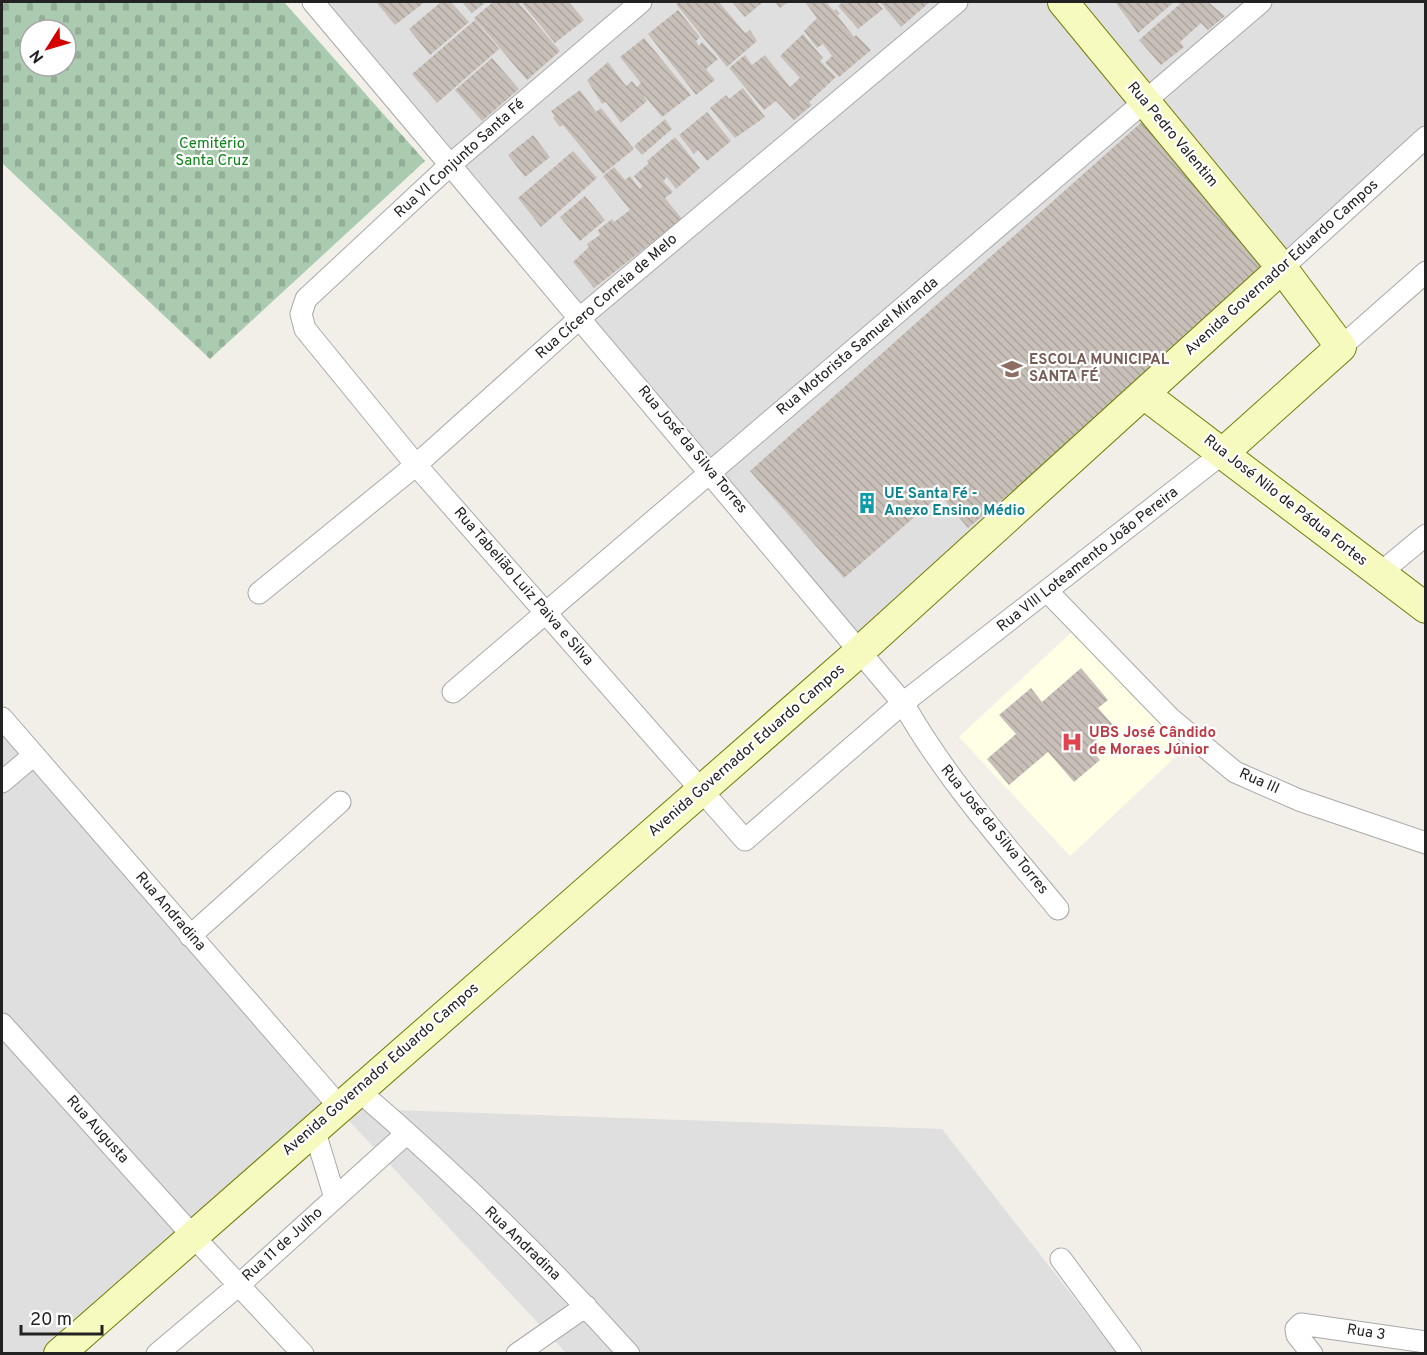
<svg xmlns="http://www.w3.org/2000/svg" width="1427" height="1355" font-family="Overpass,sans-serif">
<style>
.residential{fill:#e0dfdf}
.education{fill:#ffffe5}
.cemetery{fill:url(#cemetery-stones);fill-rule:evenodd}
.building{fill:url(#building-back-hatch)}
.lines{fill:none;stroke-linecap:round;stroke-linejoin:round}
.street-casing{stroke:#a9a9a9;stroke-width:23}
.secondary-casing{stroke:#707d05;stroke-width:32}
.street{stroke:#fff;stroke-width:21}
.secondary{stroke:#f7fabf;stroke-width:30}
.labels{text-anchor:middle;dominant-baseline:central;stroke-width:4.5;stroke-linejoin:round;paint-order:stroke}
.street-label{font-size:15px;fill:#222;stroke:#fff}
.park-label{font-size:15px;fill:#0c8416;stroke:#fff}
.education-label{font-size:15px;font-weight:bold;fill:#785e54;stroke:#fff;text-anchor:start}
.culture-label{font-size:15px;font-weight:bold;fill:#0d838f;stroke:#fff;text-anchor:start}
.health-label{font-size:15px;font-weight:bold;fill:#be3a42;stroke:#fff;text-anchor:start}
</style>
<defs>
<pattern id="cemetery-stones" width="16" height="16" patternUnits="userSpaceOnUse" patternTransform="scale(1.5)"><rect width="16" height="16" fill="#aacbaf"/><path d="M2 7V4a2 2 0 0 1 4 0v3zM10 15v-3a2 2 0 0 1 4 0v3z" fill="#92ae96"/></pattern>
<pattern id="building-back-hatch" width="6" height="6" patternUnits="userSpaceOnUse" patternTransform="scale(1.5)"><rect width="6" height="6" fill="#c7bfb8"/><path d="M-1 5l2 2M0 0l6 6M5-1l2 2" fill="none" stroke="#aba49e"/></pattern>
</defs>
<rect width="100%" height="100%" fill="#f2efe9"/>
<path class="residential" d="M313,2H1425V137L859,652Z
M2,718L337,1108L942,1129L1117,1353H566L337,1108L59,1353H2Z"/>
<path class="education" d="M1075,629L1185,748L1070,856L959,737Z"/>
<path class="cemetery" d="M2,2H284L425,161L210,359L2,163ZM30,30H66V66H30Z"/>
<path class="building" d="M376,2H425L395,25Z
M441,2H451L469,22L430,55L409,29Z
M462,2H486L472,13Z
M493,2H518L560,51L527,80L474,18Z
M521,2H569L584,20L555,43Z
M680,2H719L745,33L750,30L757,41L727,67L676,4Z
M732,2H763L745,17Z
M775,2H788L780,8Z
M805,2H826L834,11L836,9L840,14L837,15L854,37L856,35L871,50L839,77L825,63L832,56L823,44L817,48L804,31L817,18Z
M843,2H876L883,9L858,29L838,6Z
M880,2H930L901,27Z
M1118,2H1174L1138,33L1116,3Z
M1178,2H1208L1225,16L1208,30L1201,23L1180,42L1184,47L1161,65L1139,40L1180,4Z
M678,10L700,37L696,41L699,46L702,42L718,59L706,69L715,80L696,95L648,34Z
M475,20L499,49L437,103L412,74Z
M803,34L823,58L820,61L836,77L809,102L812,105L794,120L776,101L764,110L729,68L745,55L752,65L765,55L790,87L800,78L780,56Z
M644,38L691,95L662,117L643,94L647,101L621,123L606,102L602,104L587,80L608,62L626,86L632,81L637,87L641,83L620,57Z
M492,58L519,89L482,121L455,90Z
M743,88L765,117L735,138L710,108L726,95L729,99Z
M580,90L596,112L601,108L634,149L603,174L563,125L560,127L553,118L555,116L551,111Z
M707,112L731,141L707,161L698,150L694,154L679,135Z
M1153,112L1282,268L968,528L940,495L844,578L750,471Z
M665,119L672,129L642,155L634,146Z
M533,135L550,157L525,177L508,155Z
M675,137L700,168L676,189L667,177L663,181L673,192L665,198L682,219L594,288L573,262L589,247L587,244L600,235L598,230L612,219L614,222L630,210L603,176L614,167L625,180L630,176L640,189L642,186L634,176L649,163L647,161Z
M573,151L597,178L541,227L518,198Z
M585,196L605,220L580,241L560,217Z
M1081,668L1108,700L1098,708L1113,725L1089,746L1100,760L1074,782L1048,752L1009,785L987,759L1016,734L999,715L1031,688L1042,702Z"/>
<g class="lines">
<defs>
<path id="street" d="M313,2L903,703C946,779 1003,842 1058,909
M641,2L450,165L306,299L301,314L305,329L416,465L745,840L903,703L1223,453
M1282,268L1426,137
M1341,347L1426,272
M1379,574L1426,535
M1048,592L1170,718L1235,772L1299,800L1426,843
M259,593L416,465L580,318L957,2
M453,692L1261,2
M2,718L339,1106
M2,782L34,755
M190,936L340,802
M2,1024L193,1236L303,1354
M358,1090C453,1172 545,1260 629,1354
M314,1129L335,1198
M1061,1259L1131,1354
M157,1354L240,1284L407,1133
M517,1354L586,1306
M1312,1354L1297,1335L1296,1329L1301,1324L1426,1342"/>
<path id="secondary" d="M1063,2L1282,268L1341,347L1223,453
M1144,394L1426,608
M59,1354L859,652L1282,268"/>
</defs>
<use href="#street" class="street-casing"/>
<use href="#secondary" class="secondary-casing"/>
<use href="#street" class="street"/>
<use href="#secondary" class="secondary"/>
</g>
<defs>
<symbol id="school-bare" viewBox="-9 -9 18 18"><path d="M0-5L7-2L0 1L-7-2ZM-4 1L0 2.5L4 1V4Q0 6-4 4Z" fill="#8d6e63" stroke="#fff" stroke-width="2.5" paint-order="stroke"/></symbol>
<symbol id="building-bare" viewBox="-9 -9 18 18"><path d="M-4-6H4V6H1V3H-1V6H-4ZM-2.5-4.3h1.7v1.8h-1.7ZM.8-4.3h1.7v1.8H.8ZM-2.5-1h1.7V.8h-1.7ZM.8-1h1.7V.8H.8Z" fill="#0f9aa8" stroke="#fff" stroke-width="2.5" paint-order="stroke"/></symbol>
<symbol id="hospital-bare" viewBox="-9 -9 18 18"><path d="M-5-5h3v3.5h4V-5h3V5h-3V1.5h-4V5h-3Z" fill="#e0444e" stroke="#fff" stroke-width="2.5" paint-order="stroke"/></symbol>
</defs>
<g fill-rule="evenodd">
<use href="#school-bare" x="997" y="354" width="30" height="30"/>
<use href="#building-bare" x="852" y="488" width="30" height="30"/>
<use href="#hospital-bare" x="1057" y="727" width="30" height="30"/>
</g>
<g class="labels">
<g class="street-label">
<text transform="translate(1172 135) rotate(50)">Rua Pedro Valentim</text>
<text transform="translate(460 159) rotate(-42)">Rua VI Conjunto Santa Fé</text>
<text transform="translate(1282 268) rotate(-42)">Avenida Governador Eduardo Campos</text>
<text transform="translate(607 297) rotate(-41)">Rua Cícero Correia de Melo</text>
<text transform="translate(858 347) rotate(-40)">Rua Motorista Samuel Miranda</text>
<text transform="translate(692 450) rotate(50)">Rua José da Silva Torres</text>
<text transform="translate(1285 501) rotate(38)">Rua José Nilo de Pádua Fortes</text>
<text transform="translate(1088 560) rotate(-38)">Rua VIII Loteamento João Pereira</text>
<text transform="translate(523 587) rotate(49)">Rua Tabelião Luiz Paiva e Silva</text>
<text transform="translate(747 751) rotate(-41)">Avenida Governador Eduardo Campos</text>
<text transform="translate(1259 782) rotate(24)">Rua III</text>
<text transform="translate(994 830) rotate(51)">Rua José da Silva Torres</text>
<text transform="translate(170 912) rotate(49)">Rua Andradina</text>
<text transform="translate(381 1070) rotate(-41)">Avenida Governador Eduardo Campos</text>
<text transform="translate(97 1130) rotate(48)">Rua Augusta</text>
<text transform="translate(522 1244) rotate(44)">Rua Andradina</text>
<text transform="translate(283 1245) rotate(-42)">Rua 11 de Julho</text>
<text transform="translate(1366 1333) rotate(9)">Rua 3</text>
</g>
<g class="park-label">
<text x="212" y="144">Cemitério<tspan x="212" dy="17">Santa Cruz</tspan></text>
</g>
<g class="education-label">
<text x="1029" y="360">ESCOLA MUNICIPAL<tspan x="1029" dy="17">SANTA FÉ</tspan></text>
</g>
<g class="culture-label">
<text x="884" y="494">UE Santa Fé -<tspan x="884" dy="17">Anexo Ensino Médio</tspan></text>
</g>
<g class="health-label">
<text x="1089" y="733">UBS José Cândido<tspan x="1089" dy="17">de Moraes Júnior</tspan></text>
</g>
</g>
<rect width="1427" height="1355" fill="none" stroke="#222222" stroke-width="6"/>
<g transform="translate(48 48) rotate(233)"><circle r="28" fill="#ffffff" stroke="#a7a7a7" stroke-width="1.5"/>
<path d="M0-4.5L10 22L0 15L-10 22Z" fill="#d40000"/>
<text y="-9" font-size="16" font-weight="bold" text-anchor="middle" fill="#222222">N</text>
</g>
<path d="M21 1325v9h81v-9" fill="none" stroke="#222222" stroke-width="3"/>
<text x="30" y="1325" font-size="18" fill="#222222" stroke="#ffffff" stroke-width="4.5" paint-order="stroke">20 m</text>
</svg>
